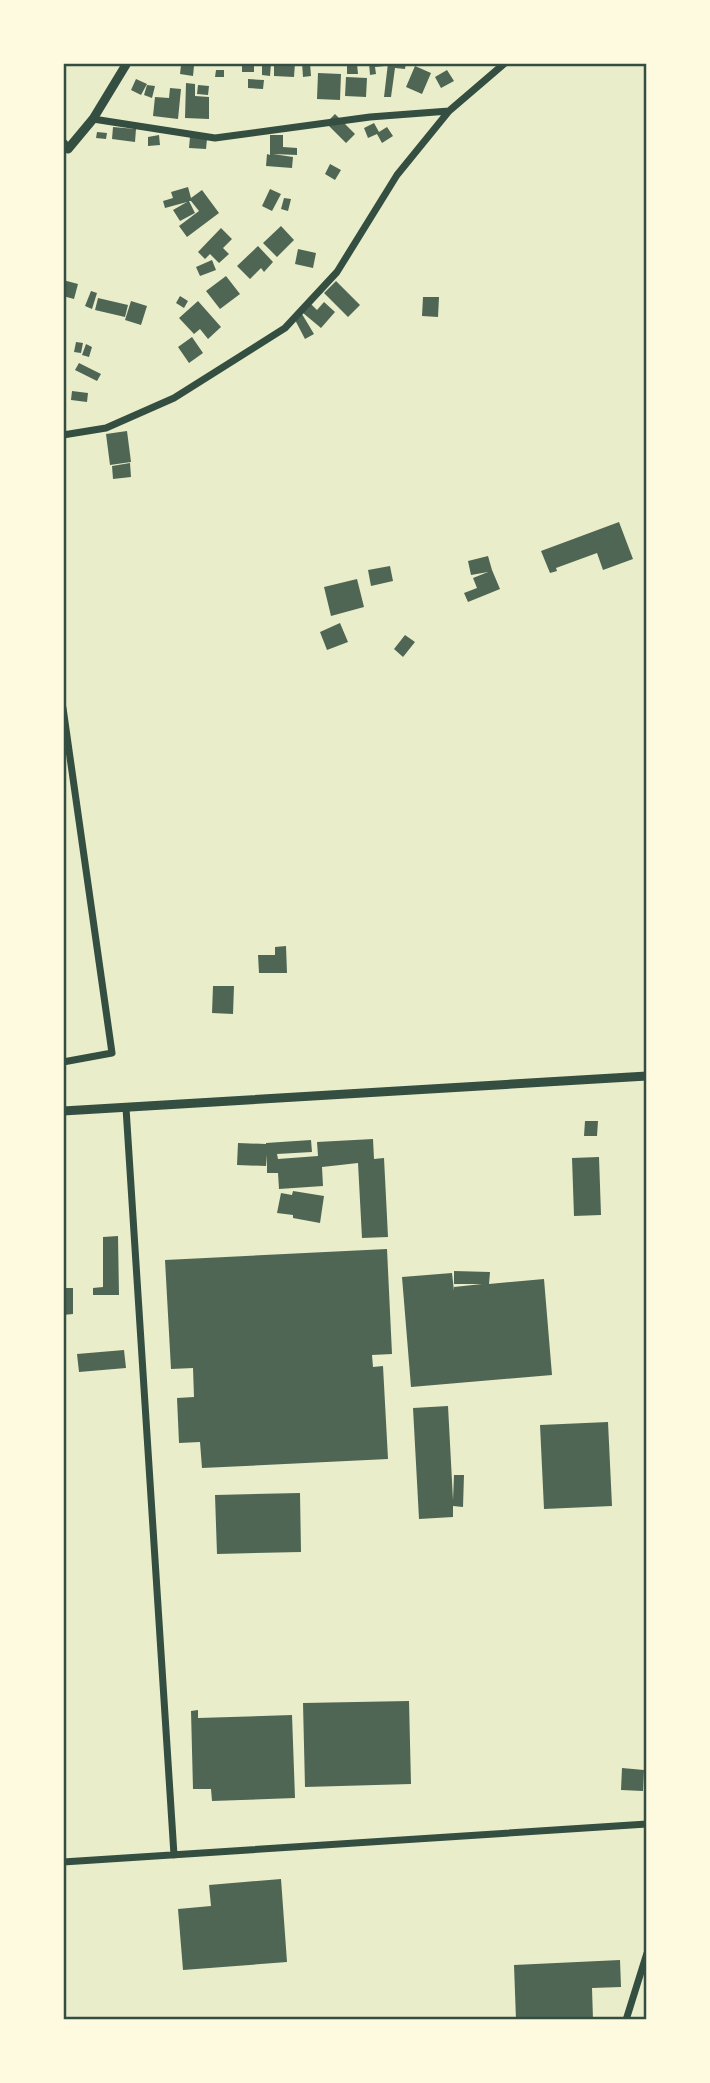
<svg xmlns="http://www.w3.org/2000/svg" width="710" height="2083" font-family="Ubuntu,sans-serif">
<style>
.building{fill:#4f6655}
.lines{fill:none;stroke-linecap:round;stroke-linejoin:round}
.minor{stroke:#344e41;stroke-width:7}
.tertiary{stroke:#344e41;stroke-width:9}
.neatline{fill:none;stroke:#344e41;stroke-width:2.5}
</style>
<rect width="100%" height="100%" fill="#e9edc9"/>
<path class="building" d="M242,63H254V72H242Z
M262,63H271L270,76L262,75Z
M274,63H295L294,77L274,76Z
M302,63H310L311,76L303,77Z
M369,63H384L385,66L375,67L376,74L370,75Z
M388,63H406L405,69L395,68L391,97H384Z
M347,64H357L358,74H347Z
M181,65L194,66L193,76L180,74Z
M415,66L431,73L422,94L406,87Z
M216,70H224V77H215Z
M447,70L454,81L441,88L435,77Z
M318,73L341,74L340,100L317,99Z
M346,77L367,78L366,97L345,96Z
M136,79L147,84L141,95L131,90Z
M248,79L264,80L263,89L248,88Z
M186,83L195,84V96L209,97V119L185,118Z
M147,85L155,86L152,98L144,95Z
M198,85L209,86L208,95L197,94Z
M170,88L181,89L178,119L153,116L155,97L169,98Z
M335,114L355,134L346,143L326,123Z
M374,123L379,132L387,127L393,136L382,143L377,134L368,138L364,128Z
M113,127L136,129L135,142L112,139Z
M97,132L107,133L106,139L96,138Z
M159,135L160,145L148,146V137Z
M270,135H283V147L297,148V155L273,154L293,157L292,168L266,166L267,154L270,155Z
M190,137L207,139L206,149L189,148Z
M330,164L341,170L335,180L325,174Z
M188,187L191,198L202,190L219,213L187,237L179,226L199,211L191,201H189L195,213L180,221L173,210L187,202L165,208L163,201L173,198L171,192Z
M270,189L281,194L272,211L262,206Z
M284,198L291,199L288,211L281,209Z
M281,226L294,240L277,257L263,243Z
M221,228L232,239L223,248L229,254L219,263L210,254L205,259L198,252Z
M258,246L273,262L264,272L261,268L250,279L237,266Z
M298,249L316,253L313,268L295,264Z
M212,260L216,270L200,276L196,267Z
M226,276L240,294L220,309L206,291Z
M63,280L78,284L74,299L63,296Z
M336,281L360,305L348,317L324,293Z
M91,291L97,293L92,309L85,306Z
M180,296L188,301L184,308L176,303Z
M423,297H439L438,317L422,316Z
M98,298L128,305L125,317L95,310Z
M131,301L147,306L141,325L125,320Z
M198,301L221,327L208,339L200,329L194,334L179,318Z
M324,302L335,312L321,328L303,313L311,304L317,310Z
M302,314L314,334L305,339L294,318Z
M192,337L203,353L189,363L178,347Z
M76,342L83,343L81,353L74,352Z
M86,344L92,347L89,357L82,355Z
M79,363L101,374L97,381L75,370Z
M72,391L88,393L87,402L71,400Z
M127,431L131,462L110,465L106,434Z
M130,463L131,477L113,479L112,466Z
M619,522L633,559L603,570L597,553L556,568L557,571L550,573L541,551Z
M488,556L492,570L500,589L468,602L464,593L477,588L473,578L488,572L471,575L468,561Z
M390,566L393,581L371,586L368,570Z
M357,579L364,607L331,616L324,587Z
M340,623L348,642L327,650L320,632Z
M405,635L415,642L403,657L394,649Z
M286,946L287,973H259L258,955H275V947Z
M213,986H234L233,1014L212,1013Z
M585,1121H598L597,1136H584Z
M373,1139L374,1159L384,1158L388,1237L362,1238L358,1163L322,1167L323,1186L279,1189L278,1173H267V1155L266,1166L237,1165L238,1143L266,1144V1143L311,1140L312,1152L277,1154L278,1159L318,1156L317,1142Z
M599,1157L601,1215L574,1216L572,1158Z
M293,1191L324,1196L320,1223L293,1218V1215L277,1213L281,1193L292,1195Z
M118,1236L119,1295H93V1288L103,1287V1237Z
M387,1249L392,1354L372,1355L373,1367L383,1366L388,1459L202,1468L200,1442L179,1443L177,1398L194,1397L193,1368L171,1369L165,1260Z
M454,1271L490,1272L489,1284L544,1279L552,1375L411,1387L402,1277L452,1273L454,1291V1287L482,1284H454Z
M63,1288H73V1314L63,1315Z
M124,1350L126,1368L79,1372L77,1354Z
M448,1406L453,1500L454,1475H464L463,1507L453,1506V1517L419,1519L413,1408Z
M608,1422L612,1506L544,1509L540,1425Z
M300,1493L301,1552L217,1554L215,1495Z
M409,1701L411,1784L305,1787L303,1703Z
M198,1710V1718L292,1715L295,1798L212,1801L211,1789H193L191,1711Z
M622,1768L644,1770L643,1791L621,1790Z
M281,1879L287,1962L183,1970L178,1909L211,1906L209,1885Z
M620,1960L621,1987L592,1988L593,2020H516L514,1965Z"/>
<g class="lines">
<path class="minor" d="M93,119L215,138L370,117L449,111
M63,435L106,428L174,398L285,328L337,272L397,175L449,111L505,63
M63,708L112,1053L63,1062
M126,1108L174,1855
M63,1862L647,1824
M626,2020L647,1953"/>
<path class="tertiary" d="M63,143L68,149L93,119L127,63
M63,1111L647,1076"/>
</g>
<rect width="710" height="2083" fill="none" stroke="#fefae0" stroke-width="130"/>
<rect x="65" y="65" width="580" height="1953" class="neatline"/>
</svg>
